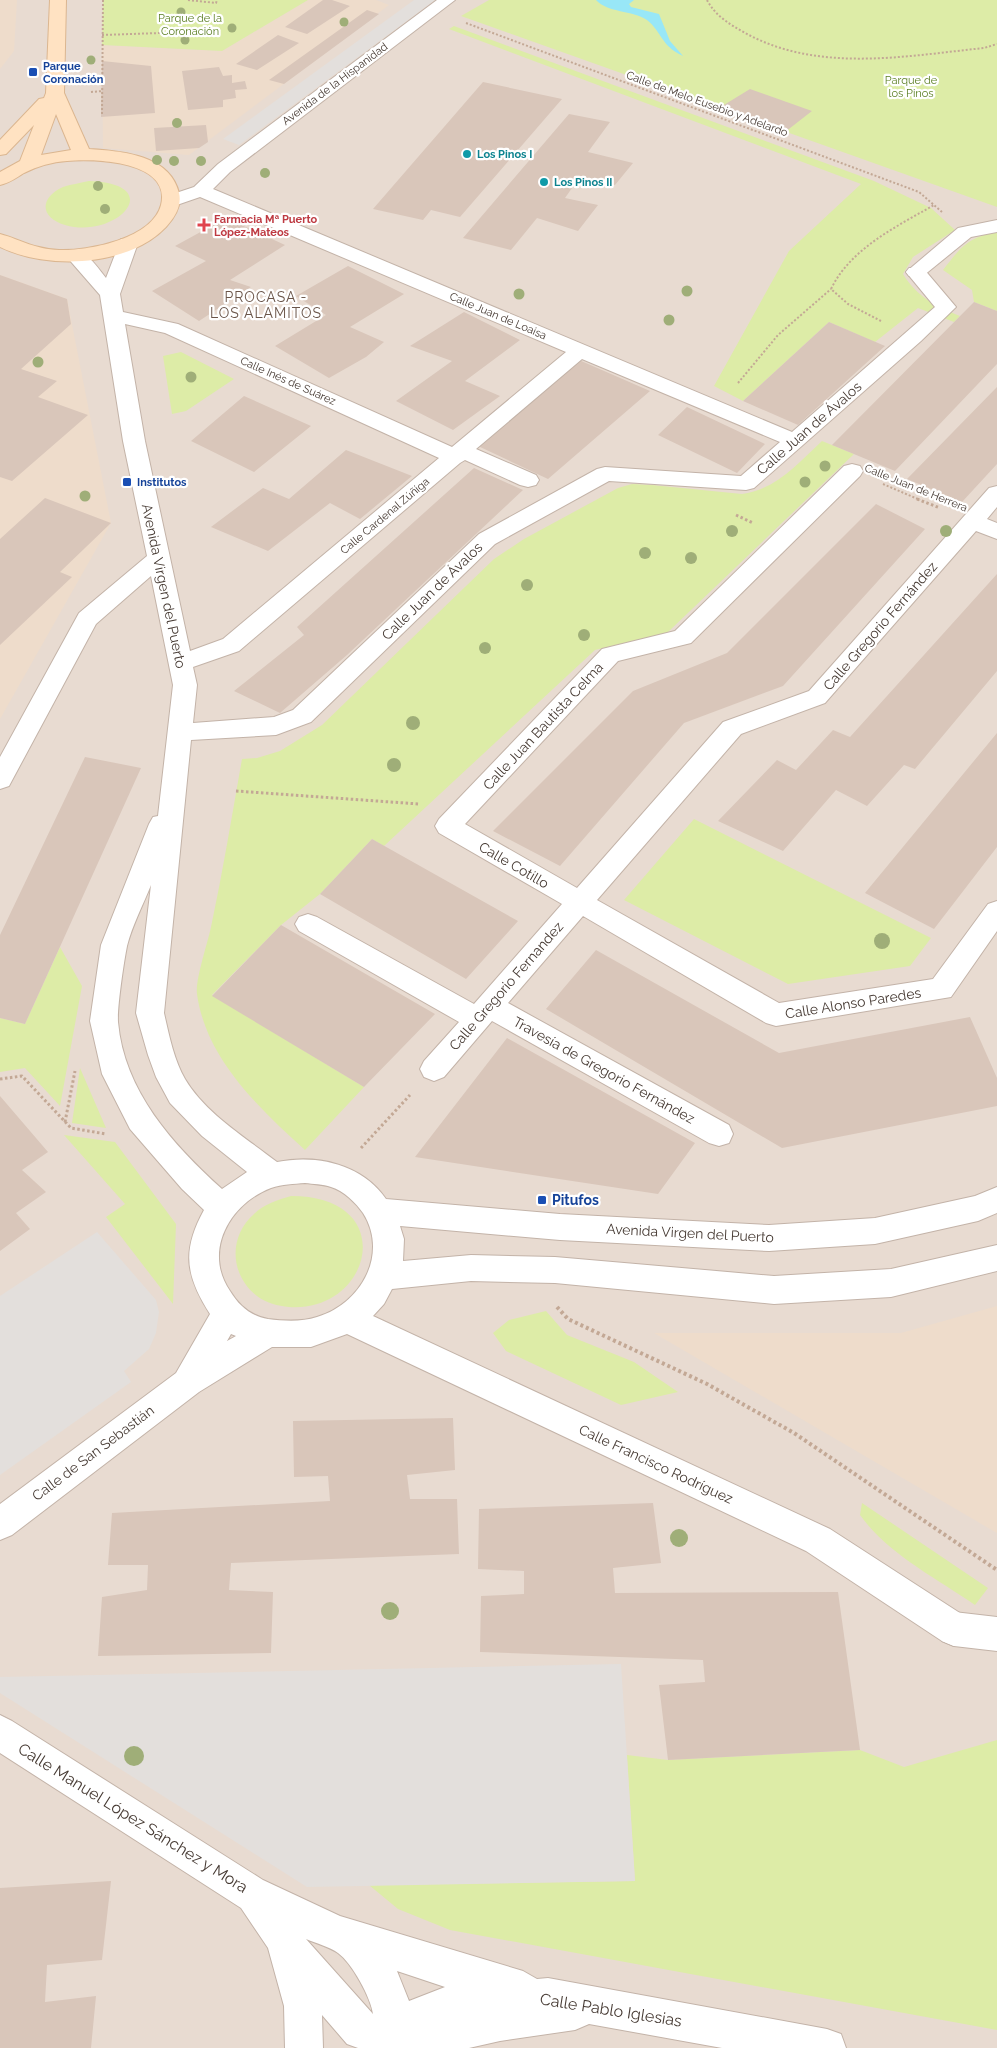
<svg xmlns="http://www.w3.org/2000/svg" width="997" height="2048" font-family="Raleway,sans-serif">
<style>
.residential{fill:#e8dbd1}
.education{fill:#eedccb}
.green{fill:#ddeca7}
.parking{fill:#e3dfdc}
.water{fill:#98e7f7}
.building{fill:#d9c6ba}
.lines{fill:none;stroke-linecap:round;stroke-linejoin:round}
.pedestrian-casing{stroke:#c3b3a8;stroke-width:2}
.minor-casing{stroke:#c3b3a8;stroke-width:2}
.secondary-casing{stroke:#dbb690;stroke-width:2}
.path-far2{stroke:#c3a895;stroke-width:2;stroke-dasharray:2 2;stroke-linecap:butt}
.path-far1{stroke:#c3a895;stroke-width:3;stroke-dasharray:2.5 2.5;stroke-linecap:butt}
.path{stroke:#c3a895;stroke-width:4;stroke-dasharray:3 3;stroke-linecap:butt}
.pedestrian{fill:#fff;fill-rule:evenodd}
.minor{fill:#fff;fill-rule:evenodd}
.secondary{fill:#ffe2c2;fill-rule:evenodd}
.tree{fill:#9fae78}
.transit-dot{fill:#1a4fb4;stroke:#fff;stroke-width:2}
.culture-dot{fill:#0f9aa8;stroke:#fff;stroke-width:2}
.health-dot{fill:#e0444e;stroke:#fff;stroke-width:2}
.labels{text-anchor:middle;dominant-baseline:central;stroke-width:4.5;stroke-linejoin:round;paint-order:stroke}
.far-park-label{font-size:11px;fill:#597d21;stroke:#fff}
.far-transit-label{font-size:11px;font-weight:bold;fill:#164399;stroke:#fff;text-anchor:start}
.far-street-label{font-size:11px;fill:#463a33;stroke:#fff}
.far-culture-label{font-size:11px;font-weight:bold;fill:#0d838f;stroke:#fff;text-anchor:start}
.far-health-label{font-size:11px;font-weight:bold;fill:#be3a42;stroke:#fff;text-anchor:start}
.far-quarter-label{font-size:14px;letter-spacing:1px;fill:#6a5549;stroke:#fff}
.street-label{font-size:14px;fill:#463a33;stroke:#fff}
.transit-label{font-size:14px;font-weight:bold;fill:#164399;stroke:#fff;text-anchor:start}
.near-street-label{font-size:16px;fill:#463a33;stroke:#fff}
</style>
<rect width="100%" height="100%" fill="#f4ebe3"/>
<path class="residential" d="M0,0H997V2048H0Z"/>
<path class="education" d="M0,0H17L14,51L0,69Z
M308,0H376L389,5L189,155L103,148L102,45L222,51Z
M0,275L67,299L111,523L0,719Z
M997,1306V1533L654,1333H901Z"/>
<path class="green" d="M103,0H308L222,51L102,45Z
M489,0H997V207L461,16Z
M454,26L874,181L931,208L955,230L913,257L903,274C917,297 936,306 960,316L954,322L918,308L875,342L829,322L743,401L714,386L789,251L861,184L449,29Z
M89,181C169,184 116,240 65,225C40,218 39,198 63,187C72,184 81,183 89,181Z
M997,232V311L974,302L972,290L943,270C960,248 968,237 997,232Z
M181,352L234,379L186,411L172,414L163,356Z
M822,441L854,454L667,633L595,650L384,846L372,839L320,894L281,925L212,995L364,1087L305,1150C259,1108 206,1059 197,994C195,980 208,942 211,927C223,871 232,815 242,759L257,758L280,751L322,725L494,559L524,539L618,488L632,484L652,485L742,494C777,489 797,464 822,441Z
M694,819L931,938L910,966L788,984L624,900Z
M60,947L82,986L60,1106L25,1068L0,1072V1018L25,1024Z
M80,1068L106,1128L72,1123Z
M64,1135L115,1142L176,1224L173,1304L106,1217L125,1204Z
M291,1196C401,1196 372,1313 289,1307C278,1306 266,1303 257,1296C230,1275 228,1237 254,1214C264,1204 278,1200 291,1196Z
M546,1311L567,1335L634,1362L678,1392L621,1405L506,1351L493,1333L509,1320Z
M862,1503L988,1588L975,1605C936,1578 888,1554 860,1515Z
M997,1740V2030L450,1930L398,1909L369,1885L635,1881L627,1755L668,1760L860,1750L904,1767Z"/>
<path class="parking" d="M414,0H435L239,145L223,139Z
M97,1232L156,1300L159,1312L156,1333L149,1349L124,1371L131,1382L0,1475V1296Z
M621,1664L635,1881L307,1887L0,1693V1677Z"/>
<path class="water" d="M596,0H634L629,4L631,7L659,14L670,41L683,56C661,46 662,32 647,20C632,10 608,13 596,0Z"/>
<path class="building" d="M323,0H332L350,6L307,34L285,27Z
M367,10L379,14L284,84L269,80Z
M278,35L299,43L257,70L236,64Z
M102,61L151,66L155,113L101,117Z
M219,67L223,76L232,75V83L245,81L247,89L235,90L236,98L223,100V107L188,110L182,71Z
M483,82L562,99L460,217L431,210L423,220L373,209Z
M750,89L812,111L785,132L719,108Z
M569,114L610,122L588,152L633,163L615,185L579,178L565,198L598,205L578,231L537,218L511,250L463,238Z
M206,125L208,142L199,148L156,151L154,128Z
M226,218L285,245L230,280L251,287L199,321L152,291L206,261L175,246Z
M348,266L404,294L350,327L384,342L366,357L329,378L275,346L326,315L296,296Z
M0,275L67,299L71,324L21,369L57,381L38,397L88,415L12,481L0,477Z
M974,302L997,311V364L895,471L832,445Z
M464,312L520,340L465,381L500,396L453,430L396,401L452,361L410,346Z
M829,322L885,346L798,425L743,401Z
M579,360L650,391L548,479L478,446Z
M997,387V464L962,502L907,479Z
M244,396L311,426L254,472L191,441Z
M687,407L765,444L737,473L658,435Z
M346,450L412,476L360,519L330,503L268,551L211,527L263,488L289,499Z
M474,468L523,490L347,655L280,713L234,691L304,635L297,627Z
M45,498L111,523L60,572L72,577L0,645V539Z
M876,504L925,529L783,686L684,723L560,866L493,831L633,691L727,653Z
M997,574V671L915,769L904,765L867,806L836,790L783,851L718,821L777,760L796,770L833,730L850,737Z
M997,733V847L934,929L865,893Z
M85,757L141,768L25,1024L0,1018V935Z
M372,839L518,921L466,979L320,894Z
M281,925L435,1014L364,1087L212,996Z
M596,950L779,1053L970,1017L997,1078V1106L782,1148L546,1009Z
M507,1038L695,1143L658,1194L415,1157Z
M0,1096L48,1152L22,1170L46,1192L16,1213L30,1229L0,1251Z
M453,1418L455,1470L407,1475L410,1499H457L459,1554L231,1563L229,1590L273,1592L271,1653L98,1656L102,1597L147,1590L148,1565H108L112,1513L330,1501L328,1476L294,1477L293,1421Z
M653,1503L661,1563L613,1568L615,1593L838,1592L860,1750L668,1760L659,1685L705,1682L703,1660L480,1652L481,1596L524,1594V1571L478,1569L479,1509Z
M111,1881L102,1960L47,1965L45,2002L96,1996L91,2048H0V1888Z"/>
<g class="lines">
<defs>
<path id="pedestrian" d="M997,220V232L971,237L923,276H909L906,272L958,228Z
M954,1612L997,1617V1651L954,1646L942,1641L937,1629L942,1617Z"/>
<path id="minor" d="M437,0H455L230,172L213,189L792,432L935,307L906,272L909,268H923L956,307L921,341L754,488L746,490L609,481L495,544L311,722L276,735L191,740L164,1013C169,1035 174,1060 185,1079C205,1113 246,1138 277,1162C317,1154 362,1164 386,1199L560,1214L769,1225L875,1218L975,1196L997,1187V1213L978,1221L875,1244L769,1251L560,1240L400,1226L404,1239L403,1261L471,1255L555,1257L774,1276L891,1269L997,1245V1271L891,1297L774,1304L555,1283L471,1281L392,1289L384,1304L373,1316L830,1529L966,1617L971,1629L966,1641L954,1646L942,1641L806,1551L347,1334L311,1347H272L199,1392L12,1535L0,1540V1504L176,1373L210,1314C185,1275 182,1250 204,1210L182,1189L130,1129L102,1074L90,1021L101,945L149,824L153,817L158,816L173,685L151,576L96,624L9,786L0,789V757L79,613L147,556L123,441L100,295L66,256L69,252C86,248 96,266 106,278L121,239H135L138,243L120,294L123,312L178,324L452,447L566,352L200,197L171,207L164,205L162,201L164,197L194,187L218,164ZM125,324L165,333L439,458L223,639L190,651L145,441ZM582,359L780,442L741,476L605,467L597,469L479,534L293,710L274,717L193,723L197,685L193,667L239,651L460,463L465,460L520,485L528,487L536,485L539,480L536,475L476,449ZM151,885L136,1013L148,1055L156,1077L170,1103L202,1136L247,1172L222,1189C173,1145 124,1091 118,1022C117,1007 124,961 127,946C132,926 143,905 151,885ZM305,1183C313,1184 323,1184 331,1187C344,1191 356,1203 363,1213C389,1254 361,1304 317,1317C302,1322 284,1321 268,1319C251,1316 239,1306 230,1291C203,1252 229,1204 271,1188C282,1184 294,1184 305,1183ZM231,1334L236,1336L227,1341Z
M852,464L860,466L863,471L860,476L691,643L618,661L465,824L577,888L723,722L809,691L989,488L997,486V507L987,519L997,523V539L976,531L825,703L741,734L597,900L779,1003L933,979L988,904L997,901V931L951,997L776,1026L766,1023L583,916L508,1003L729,1125L733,1134L729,1143L719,1146L709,1143L492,1021L444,1077L434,1081L424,1077L420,1069L424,1061L459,1022L299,931L295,924L299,917L308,914L317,917L474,1004L562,904L439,833L435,826L439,819L602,649L675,631L844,466Z
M0,1715L12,1721L263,1880L340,1916L523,1971L537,1979L548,1978L827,2029L841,2034L846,2048H722L589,2024L575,2030L500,2041L469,2048H358L347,2044L322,2015L323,2048H285L284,2006L268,1948L241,1908L0,1753ZM306,1939C315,1943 330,1947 338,1953C352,1963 371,1998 373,2014ZM397,1971L445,1987L409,2001Z"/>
<path id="secondary" d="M50,0H66L64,93L89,149C122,151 170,155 179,193C182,206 175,217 166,227C128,267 47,270 0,247V234C22,240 34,249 59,250C88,251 152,239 161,205C172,161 94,158 67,161C52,162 38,166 24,173C16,178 9,183 0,185V172L20,161L34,125L6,154L0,155V140L39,99L44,98L46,93ZM56,114L71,150L41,155Z"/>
</defs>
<use href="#pedestrian" class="pedestrian-casing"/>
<use href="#minor" class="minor-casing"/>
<use href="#secondary" class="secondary-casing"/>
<path class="path-far2" d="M188,0L216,3L217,0
M707,0C716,17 731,25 747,34C820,73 906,56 984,48L997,44
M466,23L919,192L942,212
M102,35L160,33
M91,92L103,91
M102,114L103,0
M881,321L848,304L831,289C851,248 896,227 934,205
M738,383L778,335L831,289
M883,484L920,500"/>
<path class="path-far1" d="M917,499L940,508
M736,515L753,523
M236,791L419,804
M0,1079L22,1076L71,1128L106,1134
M65,1122L75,1071
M361,1148L410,1095"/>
<path class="path" d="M557,1307L568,1319L707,1384L794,1433L997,1570"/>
<use href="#pedestrian" class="pedestrian"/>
<use href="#minor" class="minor"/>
<use href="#secondary" class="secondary"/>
</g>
<g class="tree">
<circle cx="181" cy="12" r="4.5"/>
<circle cx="344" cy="22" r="4.5"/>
<circle cx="232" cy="28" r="4.5"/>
<circle cx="185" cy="40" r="4.5"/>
<circle cx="91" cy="60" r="4.5"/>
<circle cx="177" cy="123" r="5"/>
<circle cx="157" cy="160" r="5"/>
<circle cx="174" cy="161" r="5"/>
<circle cx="201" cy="161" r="5"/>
<circle cx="265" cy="173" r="5"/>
<circle cx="98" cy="186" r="5"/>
<circle cx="105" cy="209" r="5"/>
<circle cx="687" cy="291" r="5.5"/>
<circle cx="519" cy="294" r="5.5"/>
<circle cx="669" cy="320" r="5.5"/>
<circle cx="38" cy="362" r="5.5"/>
<circle cx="191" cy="377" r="5.5"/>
<circle cx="825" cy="466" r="5.5"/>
<circle cx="805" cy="482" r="5.5"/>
<circle cx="85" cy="496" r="5.5"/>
<circle cx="732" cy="531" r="6"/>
<circle cx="946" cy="531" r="6"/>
<circle cx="645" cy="553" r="6"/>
<circle cx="691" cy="558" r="6"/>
<circle cx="527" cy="585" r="6"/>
<circle cx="584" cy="635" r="6"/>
<circle cx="485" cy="648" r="6"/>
<circle cx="413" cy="723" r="7"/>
<circle cx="394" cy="765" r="7"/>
<circle cx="882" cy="941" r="8"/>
<circle cx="679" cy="1538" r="9"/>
<circle cx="390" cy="1611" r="9"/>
<circle cx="134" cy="1756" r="10"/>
</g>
<g class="transit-dot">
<rect x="28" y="67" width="10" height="10" rx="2.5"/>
<rect x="122" y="477" width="10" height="10" rx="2.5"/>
<rect x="537" y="1195" width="10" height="10" rx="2.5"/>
</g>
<g class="culture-dot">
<circle cx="467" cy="154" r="5"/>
<circle cx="544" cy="182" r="5"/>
</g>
<path class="health-dot" d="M201.5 217.5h5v5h5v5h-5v5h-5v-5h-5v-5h5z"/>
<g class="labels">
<g class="far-park-label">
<text x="190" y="18">Parque de la<tspan x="190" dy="13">Coronación</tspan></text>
<text x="911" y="80">Parque de<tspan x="911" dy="13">los Pinos</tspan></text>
</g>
<g class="far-transit-label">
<text x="43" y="66">Parque<tspan x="43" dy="13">Coronación</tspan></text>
<text x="137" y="482">Institutos</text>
</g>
<g class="far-street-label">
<text transform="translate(335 84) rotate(-37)">Avenida de la Hispanidad</text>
<text transform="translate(707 104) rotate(20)">Calle de Melo Eusebio y Adelardo</text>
<text transform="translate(498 316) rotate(23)">Calle Juan de Loaisa</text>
<text transform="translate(288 381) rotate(24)">Calle Inés de Suárez</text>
<text transform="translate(916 488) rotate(22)">Calle Juan de Herrera</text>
<text transform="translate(385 516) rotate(-40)">Calle Cardenal Zúñiga</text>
</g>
<g class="far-culture-label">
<text x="477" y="154">Los Pinos I</text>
<text x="554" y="182">Los Pinos II</text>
</g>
<g class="far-health-label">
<text x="214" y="219">Farmacia Mª Puerto<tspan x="214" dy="13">López-Mateos</tspan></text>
</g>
<g class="far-quarter-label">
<text x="266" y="297">PROCASA -<tspan x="266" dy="16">LOS ALAMITOS</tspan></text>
</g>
<g class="street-label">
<text transform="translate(809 428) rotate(-41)">Calle Juan de Ávalos</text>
<text transform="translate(164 586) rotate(78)">Avenida Virgen del Puerto</text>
<text transform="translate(432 591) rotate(-44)">Calle Juan de Ávalos</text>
<text transform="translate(880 626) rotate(-49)">Calle Gregorio Fernández</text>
<text transform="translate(543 726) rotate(-47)">Calle Juan Bautista Celma</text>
<text transform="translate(514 865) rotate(30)">Calle Cotillo</text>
<text transform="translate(506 986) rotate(-49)">Calle Gregorio Fernandez</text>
<text transform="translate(853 1003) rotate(-9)">Calle Alonso Paredes</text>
<text transform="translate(604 1070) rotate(29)">Travesía de Gregorio Fernández</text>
<text transform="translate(690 1233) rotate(3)">Avenida Virgen del Puerto</text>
<text transform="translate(93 1453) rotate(-37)">Calle de San Sebastián</text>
<text transform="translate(656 1464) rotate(25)">Calle Francisco Rodríguez</text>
</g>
<g class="transit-label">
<text x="552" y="1200">Pitufos</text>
</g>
<g class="near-street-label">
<text transform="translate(133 1818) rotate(32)">Calle Manuel López Sánchez y Mora</text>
<text transform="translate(611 2010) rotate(9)">Calle Pablo Iglesias</text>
</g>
</g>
</svg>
